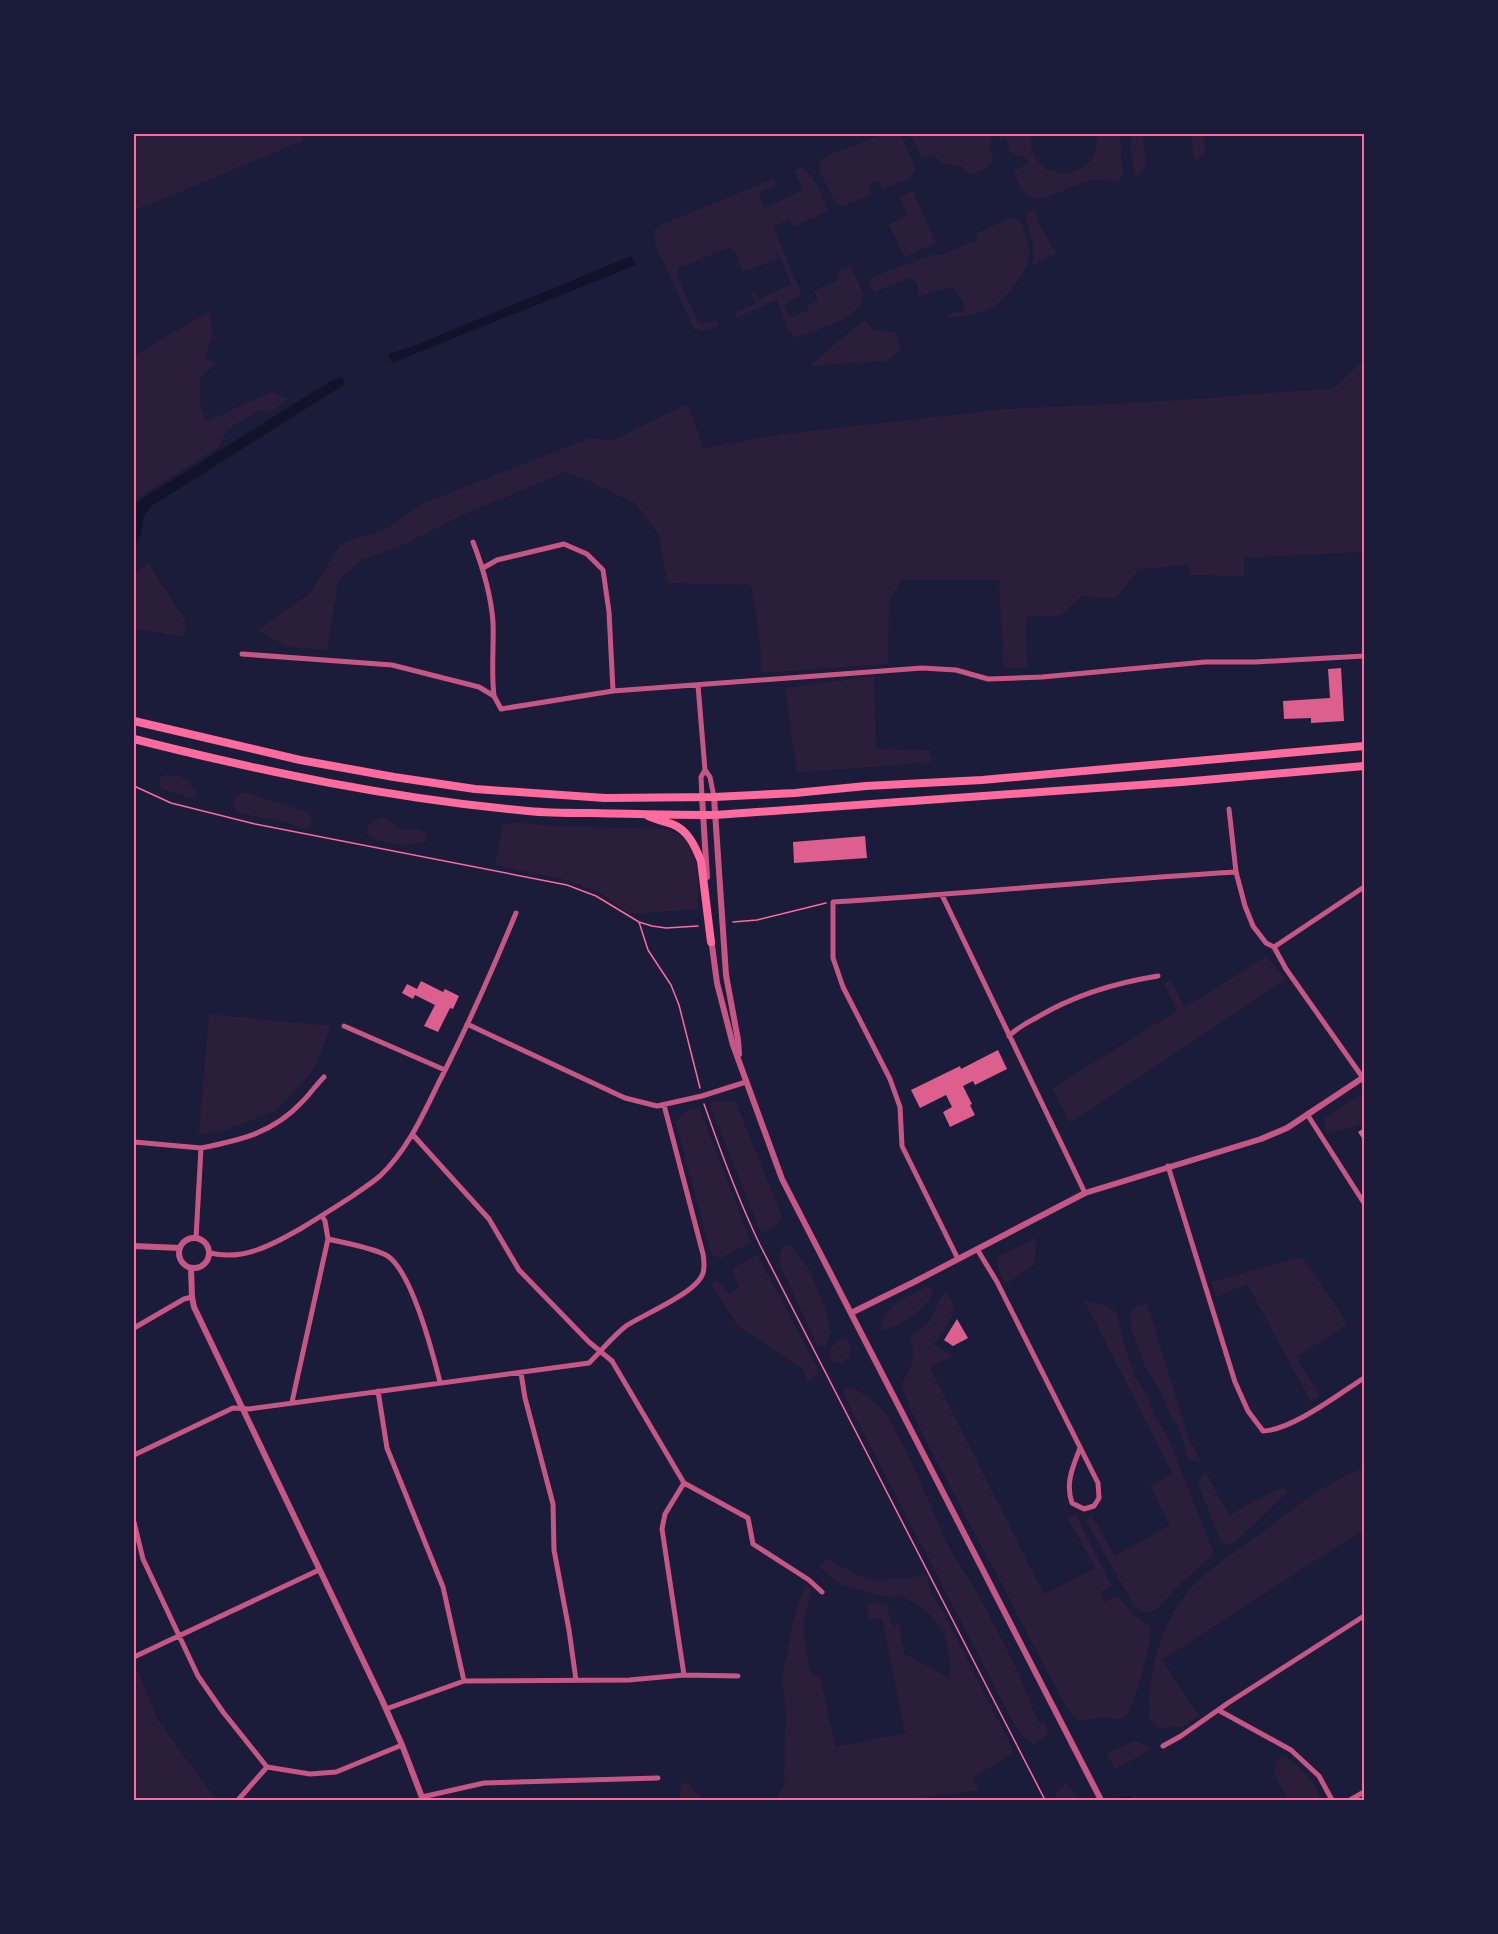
<svg xmlns="http://www.w3.org/2000/svg" width="1498" height="1934" font-family="'PT Serif',serif">
<style>
.green{fill:#2a1e3b}
.water{fill:#12122b}
.lines{fill:none;stroke-linecap:round;stroke-linejoin:round}
.stream{stroke:#12122b;stroke-width:2}
.building{fill:#dd5f8e}
.path{stroke:#ff6b9d;stroke-width:1.5}
.minor{stroke:#c65784;stroke-width:5}
.tertiary{stroke:#c65784;stroke-width:6}
.trunk{stroke:#ff6b9d;stroke-width:8}
.neatline{fill:none;stroke:#ff6b9d;stroke-width:2}
</style>
<rect width="100%" height="100%" fill="#1b1b3a"/>
<path class="green" d="M134,134H302V141L134,211Z
M883,134H900L915,166V172L908,179L883,189L878,180L868,185L872,194L843,206L836,204L820,172C819,164 820,161 826,156Z
M909,134H989L992,141L989,147L994,159L986,168L971,175L961,167L941,163L934,155L922,157Z
M998,134H1031C1025,186 1103,186 1097,134H1120L1123,175L1118,181L1090,180L1042,199H1037L1026,194L1020,187L1013,171L1028,163L1025,157L1018,156L1010,152L1006,139L1000,140Z
M1130,134H1143L1146,166L1135,180Z
M1191,134H1204L1206,152L1194,162Z
M801,167C816,175 822,196 828,211L793,227L789,219L773,227L802,295L784,305L790,318L809,310L807,306L818,300L814,291L839,280L837,271L850,266C854,275 863,287 863,297C863,317 813,331 796,338L789,332L777,300L736,318L735,313L756,303L751,292L753,291L758,300L791,284L780,258L743,272L735,252L728,248L679,268L677,274L698,322L705,324L716,320L719,325L703,331L694,329L655,244V230L658,226L773,179L776,185L759,193L765,208L803,190L794,171Z
M913,191L936,243L904,257L889,224L907,215L900,197Z
M1036,209C1036,225 1049,240 1057,254L1045,258L1033,266C1033,259 1034,252 1033,245C1031,234 1024,222 1029,211Z
M1010,218C1020,218 1023,224 1025,233C1033,260 1029,267 1012,288C1007,294 1003,301 996,305C982,315 964,316 947,318L950,313L961,312L966,308L958,293L951,287L918,297V286L914,279L910,278L874,292L869,282L872,277L931,255H941L977,240L976,234Z
M210,311L212,336L204,359L217,362L200,378V401L205,422L272,392L288,399L270,413L261,410L227,429L220,446L134,500V353L137,354Z
M864,320L875,331L896,332L901,350L886,361L809,366Z
M1364,360V552L1244,558V576L1190,575L1188,565L1139,569L1116,598L1082,596L1061,615L1026,617L1027,668H1004L999,580H902L889,600L888,664L761,673V648L751,585L668,583L658,533L635,503L591,482L565,472L472,511L398,547L361,560L338,581L327,650L287,647L258,630L310,593L341,543L383,531L424,503L590,438L612,441L687,404L704,448L784,434L1006,409L1166,401L1334,388Z
M148,563L186,622L184,637L134,629V576Z
M874,676L876,749L929,750L932,762L797,773L785,688Z
M164,775L179,776L190,781C190,787 193,789 198,792L196,797C185,799 181,793 172,792C169,791 165,791 162,790L160,786V777Z
M247,793L308,812L311,818L310,826L306,829C298,828 291,824 283,822C267,817 251,817 236,811L232,801L239,794Z
M384,818L401,829H419L427,834L426,841C411,849 380,843 366,834L368,825L378,819Z
M513,822L553,826L668,829C675,833 683,836 688,843C701,860 697,889 698,909L629,914L603,894L570,881L495,865L503,825Z
M1267,956L1286,979L1070,1123L1052,1088L1177,1011L1164,984L1171,980L1185,1007Z
M209,1014L331,1026L316,1065L306,1079L275,1111L221,1132L199,1134Z
M1364,1093V1123L1328,1134L1323,1119Z
M711,1101H735L783,1218L773,1227L761,1233L710,1106Z
M699,1107L751,1242L720,1259L711,1253L676,1124L682,1113Z
M1036,1238L1035,1264L1006,1284C1000,1274 995,1267 999,1256Z
M790,1244L807,1266L825,1307L831,1333L826,1345L818,1347L779,1263L782,1247Z
M757,1254L820,1373L807,1382L803,1369L737,1325L710,1282L718,1281L730,1294L739,1286L732,1269Z
M1302,1257L1348,1324L1296,1357L1320,1396L1311,1402L1247,1284L1216,1297L1211,1282Z
M927,1287L933,1289C933,1306 896,1330 880,1330C883,1305 907,1297 927,1287Z
M943,1293H946C964,1312 945,1327 934,1345L952,1356L930,1367L1044,1594L1095,1568L1068,1519L1076,1514L1112,1586L1100,1593L1105,1602L1119,1596L1129,1611L1151,1628C1153,1637 1135,1702 1129,1711C1128,1714 1125,1716 1123,1719L1098,1718L1077,1721L1066,1707L914,1418L903,1390V1382L912,1364L913,1350L910,1338L930,1321Z
M1084,1300L1107,1306L1116,1312L1127,1354L1135,1377L1148,1397L1154,1415L1167,1435L1213,1551L1211,1557L1177,1587L1157,1610L1148,1613L1140,1611L1134,1606L1085,1519L1092,1516L1115,1556L1170,1525L1150,1486L1172,1473Z
M1147,1303L1188,1437L1201,1462L1191,1461L1186,1456L1182,1438L1176,1423L1171,1417L1162,1395L1145,1366L1131,1329L1130,1312L1137,1306Z
M848,1338L851,1348L849,1358L841,1363L833,1362L829,1351L836,1341Z
M850,1387L867,1396L885,1413L906,1450L949,1548L978,1594L1016,1667L1035,1715L1040,1723H1044L1047,1728V1736L1035,1745L1024,1737L1014,1724L845,1397L843,1389Z
M1364,1468V1529L1162,1660L1199,1716L1182,1727L1159,1728L1149,1719C1147,1674 1161,1620 1192,1587C1213,1565 1240,1549 1264,1531C1294,1508 1329,1480 1364,1468Z
M1206,1473L1229,1515L1282,1487L1288,1492L1243,1535L1231,1544H1224L1219,1537L1198,1484L1201,1477Z
M827,1559L859,1576L874,1581L892,1578L906,1579L923,1575L928,1578C928,1591 936,1601 943,1611L1014,1752L973,1778L979,1790L900,1800H775L784,1785L786,1712L782,1680L796,1608L806,1585L812,1589L803,1623L809,1669L821,1680L835,1747L905,1733L882,1618L869,1620L867,1602L887,1605L892,1625H899L904,1654L949,1678L950,1663L944,1632L925,1609L903,1597L878,1596L840,1584L819,1567Z
M134,1662L158,1720L216,1800H134Z
M1135,1740L1152,1749L1115,1769L1106,1754Z
M1285,1755C1297,1766 1319,1783 1319,1800H1289L1275,1776L1276,1760Z
M682,1782L689,1784L703,1800H679Z
M1066,1783L1075,1793L1077,1800H1056V1793Z"/>
<path class="water" d="M631,256L636,265L392,363L388,354L411,347Z
M342,377L345,384L153,505L144,515L141,534L134,547V504L329,382Z"/>
<g class="lines">
<path class="stream" d="M1118,1799L1129,1797L1132,1800"/>
</g>
<path class="building" d="M1341,668L1344,721L1311,723V718L1284,719L1283,701L1330,698L1328,669Z
M865,836L867,858L794,863L793,842Z
M421,981L443,992L445,989L459,996L453,1009L450,1008L438,1032L424,1026L435,1005L415,995L413,999L402,993L407,984L417,989Z
M998,1050L1007,1069L975,1085L973,1081L963,1086L972,1104L970,1105L975,1115L950,1127L943,1112L952,1107L946,1095L920,1108L911,1090L960,1066L961,1069Z
M1364,1128V1141L1358,1132Z
M957,1319L968,1338L953,1346L944,1340Z"/>
<g class="lines">
<path class="path" d="M134,786L171,803L255,824L567,885L596,896L639,922L652,926L666,928L698,926
M639,922L648,950L671,985L679,1005L700,1088
M733,922L757,920L826,903
M704,1104C721,1152 738,1199 760,1245L1045,1800"/>
<path class="minor" d="M473,542C483,568 491,594 493,622C494,647 491,672 494,696
M483,568L497,560L564,544L587,554L603,570L609,612L613,691
M242,654L392,665L479,687L494,696L501,709L613,691L922,668L956,670L988,679L1042,677L1205,662H1255L1364,656
M698,685L705,770L701,777L702,797
M705,770L710,777L714,797
M1229,809L1236,872L1245,906L1253,926L1266,943L1274,947L1286,969L1363,1078
M942,895L1085,1193
M1274,947L1364,887
M467,1024L625,1098L657,1106L702,1096L746,1082
M344,1026L445,1070
M1009,1036C1017,1028 1026,1023 1036,1018C1074,995 1114,983 1158,976
M1307,1114L1364,1203
M413,1135L489,1219L519,1270L589,1342L612,1361L684,1483L748,1518L753,1544L809,1580L822,1592
M134,1142L201,1148L196,1238
M201,1148C241,1140 273,1133 302,1102C310,1094 316,1085 324,1077
M1168,1166L1235,1382L1248,1411L1263,1431C1292,1430 1339,1394 1364,1378
M328,1239C345,1243 370,1247 386,1255C411,1269 433,1354 440,1382
M977,1249L997,1282L1098,1483L1099,1498L1094,1506L1084,1509L1072,1503C1065,1483 1073,1467 1080,1448
M210,1253C243,1261 272,1245 300,1229C318,1218 336,1207 354,1195C362,1189 372,1183 380,1176C407,1150 422,1117 438,1084C467,1028 492,971 516,913
M958,1259L902,1146L900,1107L890,1079L843,987L833,958V902C967,894 1101,880 1236,872
M134,1328L184,1299L192,1297
M521,1373L525,1398L553,1504L554,1550L569,1630L576,1680
M378,1391L387,1448L443,1587L464,1681
M292,1402L328,1239L325,1221L322,1216
M134,1455L233,1408L249,1409L589,1363C602,1350 612,1337 626,1326C644,1314 697,1293 703,1273C705,1266 704,1260 703,1254L664,1105
M684,1483L665,1514L662,1529L684,1675
M134,1522L143,1559L198,1676L223,1712L267,1767L310,1774L336,1772L402,1745
M134,1657L319,1570
M386,1709L464,1681L629,1680L684,1675L738,1676
M1220,1711L1291,1750L1319,1776L1332,1800
M1163,1746L1181,1736L1228,1703L1364,1616
M422,1797L484,1783L658,1778
M238,1800L267,1767
M1350,1800L1364,1792"/>
<path class="tertiary" d="M702,797L707,877
M714,797L726,975L738,1040L739,1054
M711,938L717,983L733,1045L782,1179L1101,1800
M179 1253a15 15 0 1 1 30 0a15 15 0 1 1-30 0Z
M134,1246L180,1248
M191,1268L192,1297L194,1307L382,1700L402,1745L423,1800
M851,1313L914,1282L1085,1193L1261,1139L1287,1128L1364,1077"/>
<path class="trunk" d="M134,721L300,760L394,777L475,789L605,798L714,797L795,793L866,786L982,780L1364,746
M134,739C264,772 394,799 528,811C548,813 568,813 587,813C630,814 672,815 715,815L1182,782L1364,766
M648,816C656,820 664,821 672,824C688,830 695,846 701,861L711,942"/>
</g>
<rect width="1498" height="1934" fill="none" stroke="#1b1b3a" stroke-width="270"/>
<rect x="135" y="135" width="1228" height="1664" class="neatline"/>
</svg>
